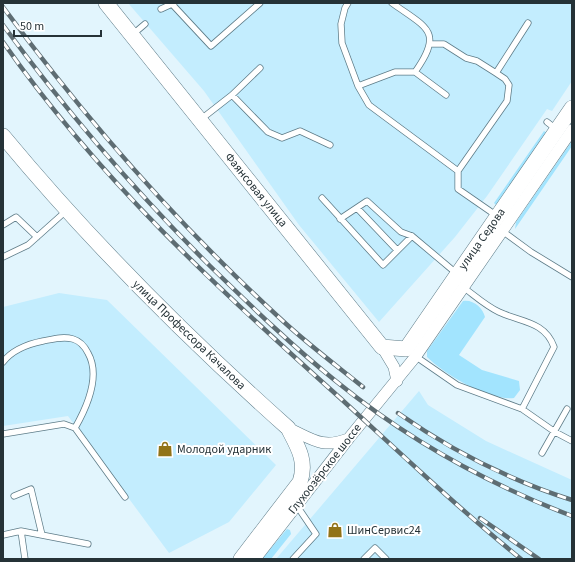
<svg xmlns="http://www.w3.org/2000/svg" width="575" height="562" font-family="'Source Sans 3',sans-serif">
<style>
.built{fill:#c3edfe}
.green{fill:#a2e4fe}
.lines{fill:none;stroke-linecap:round;stroke-linejoin:round}
.lane-casing{stroke:#5e7c88;stroke-width:7}
.street-casing{stroke:#5e7c88;stroke-width:12}
.secondary-casing{stroke:#5e7c88;stroke-width:16}
.lane{stroke:#fff;stroke-width:5.5}
.street{stroke:#fff;stroke-width:11}
.secondary{stroke:#fff;stroke-width:15}
.rail-casing{stroke:#5e6d73;stroke-width:4.5}
.rail{stroke:#fff;stroke-width:3;stroke-dasharray:9;stroke-linecap:butt}
.labels{text-anchor:middle;dominant-baseline:central;stroke-width:4;stroke-linejoin:round;paint-order:stroke}
.street-label{font-size:12px;fill:#253237;stroke:#fff}
.poi-label{font-size:12px;fill:#253237;stroke:#fff;text-anchor:start}
</style>
<rect width="100%" height="100%" fill="#e2f5fd"/>
<path class="built" d="M128,3H572V81L552,111L547,109L487,196L455,237L379,322L299,225L204,91Z
M59,293L107,300L276,465L229,522L169,553L68,416L3,426V307Z
M419,391L428,405L486,441L572,480V559H276Z"/>
<path class="green" d="M544,131L547,133L497,206L494,203Z
M572,141V146L515,229L516,222Z
M463,301C473,299 483,308 485,317L459,355L482,370L519,381L520,390L514,398C489,401 444,374 427,357V351Z
M287,529L290,530L291,534L271,559H262Z"/>
<g class="lines">
<defs>
<path id="lane" d="M171,3L211,46L260,3
M348,3L345,8L341,24L342,43L358,86L369,105L458,171V189L497,216
M161,9L174,3
M132,35L145,24
M431,44H444L466,58L477,61L496,73
M415,72L446,95
M358,86L395,72H415C444,31 427,28 392,3
M232,95L268,132L282,138L300,131L330,145
M200,120L232,95L260,68
M547,122L556,129
M458,171L507,101L509,85L505,79L496,73L528,23
M322,198L383,265L412,236
M357,208L397,250
M340,219L367,201L401,232L412,236L456,273
M3,225L16,217L37,237
M501,230L531,252L572,277
M3,257L28,245L66,211
M463,287C474,295 486,306 499,312C520,322 545,321 554,347L522,409
M415,356L457,385L522,409L555,432L572,441
M3,362C13,349 28,344 43,341C53,339 63,336 73,339C80,341 85,347 88,353C101,376 87,407 75,428
M3,434L64,424L75,428L125,497
M542,453L567,409
M14,496L31,489L42,535
M21,531L88,544
M3,535L21,531L25,559
M293,559L316,534L297,506
M364,559L375,548L386,559"/>
<path id="street" d="M382,347L394,367L397,381
M288,428C312,439 322,449 348,439
M255,559L349,438L416,356L572,130"/>
<path id="secondary" d="M106,3L382,347L406,349L572,108
M3,136C90,241 186,337 288,428C298,447 307,461 300,482L241,559"/>
</defs>
<use href="#lane" class="lane-casing"/>
<use href="#street" class="street-casing"/>
<use href="#secondary" class="secondary-casing"/>
<use href="#lane" class="lane"/>
<use href="#street" class="street"/>
<use href="#secondary" class="secondary"/>
<defs>
<path id="rail" d="M3,7C87,121 179,226 284,322C309,345 337,366 363,387
M3,25C66,111 135,191 210,266C251,306 292,346 337,382C407,439 488,484 572,516
M3,42C98,178 217,288 339,397C399,452 458,508 521,559
M398,413C452,451 509,480 572,500
M480,518L539,559"/>
</defs>
<use href="#rail" class="rail-casing"/>
<use href="#rail" class="rail"/>
</g>
<defs>
<symbol id="shop-bare" viewBox="-9 -9 18 18"><path d="M-5-2.5h2.3a2.7 3.5 0 0 1 5.4 0H5L5.5 6h-11ZM-1.5-2.5h3a1.5 2.3 0 0 0-3 0Z" fill="#917318" stroke="#fff" stroke-width="2.5" paint-order="stroke"/></symbol>
</defs>
<g fill-rule="evenodd">
<use href="#shop-bare" x="154" y="438" width="22" height="22"/>
<use href="#shop-bare" x="324" y="519" width="22" height="22"/>
</g>
<g class="labels">
<g class="street-label">
<text transform="translate(256 190) rotate(51)">Фаянсовая улица</text>
<text transform="translate(482 239) rotate(-55)">улица Седова</text>
<text transform="translate(189 335) rotate(44)">улица Профессора Качалова</text>
<text transform="translate(325 469) rotate(-52)">Глухоозёрское шоссе</text>
</g>
<g class="poi-label">
<text x="177" y="449">Молодой ударник</text>
<text x="347" y="530">ШинCервис24</text>
</g>
</g>
<rect width="575" height="562" fill="none" stroke="#253237" stroke-width="8"/>
<path d="M14 30v6h87v-6" fill="none" stroke="#253237" stroke-width="2"/>
<text x="20" y="30" font-size="12" fill="#253237" stroke="#ffffff" stroke-width="3" paint-order="stroke">50 m</text>
</svg>
